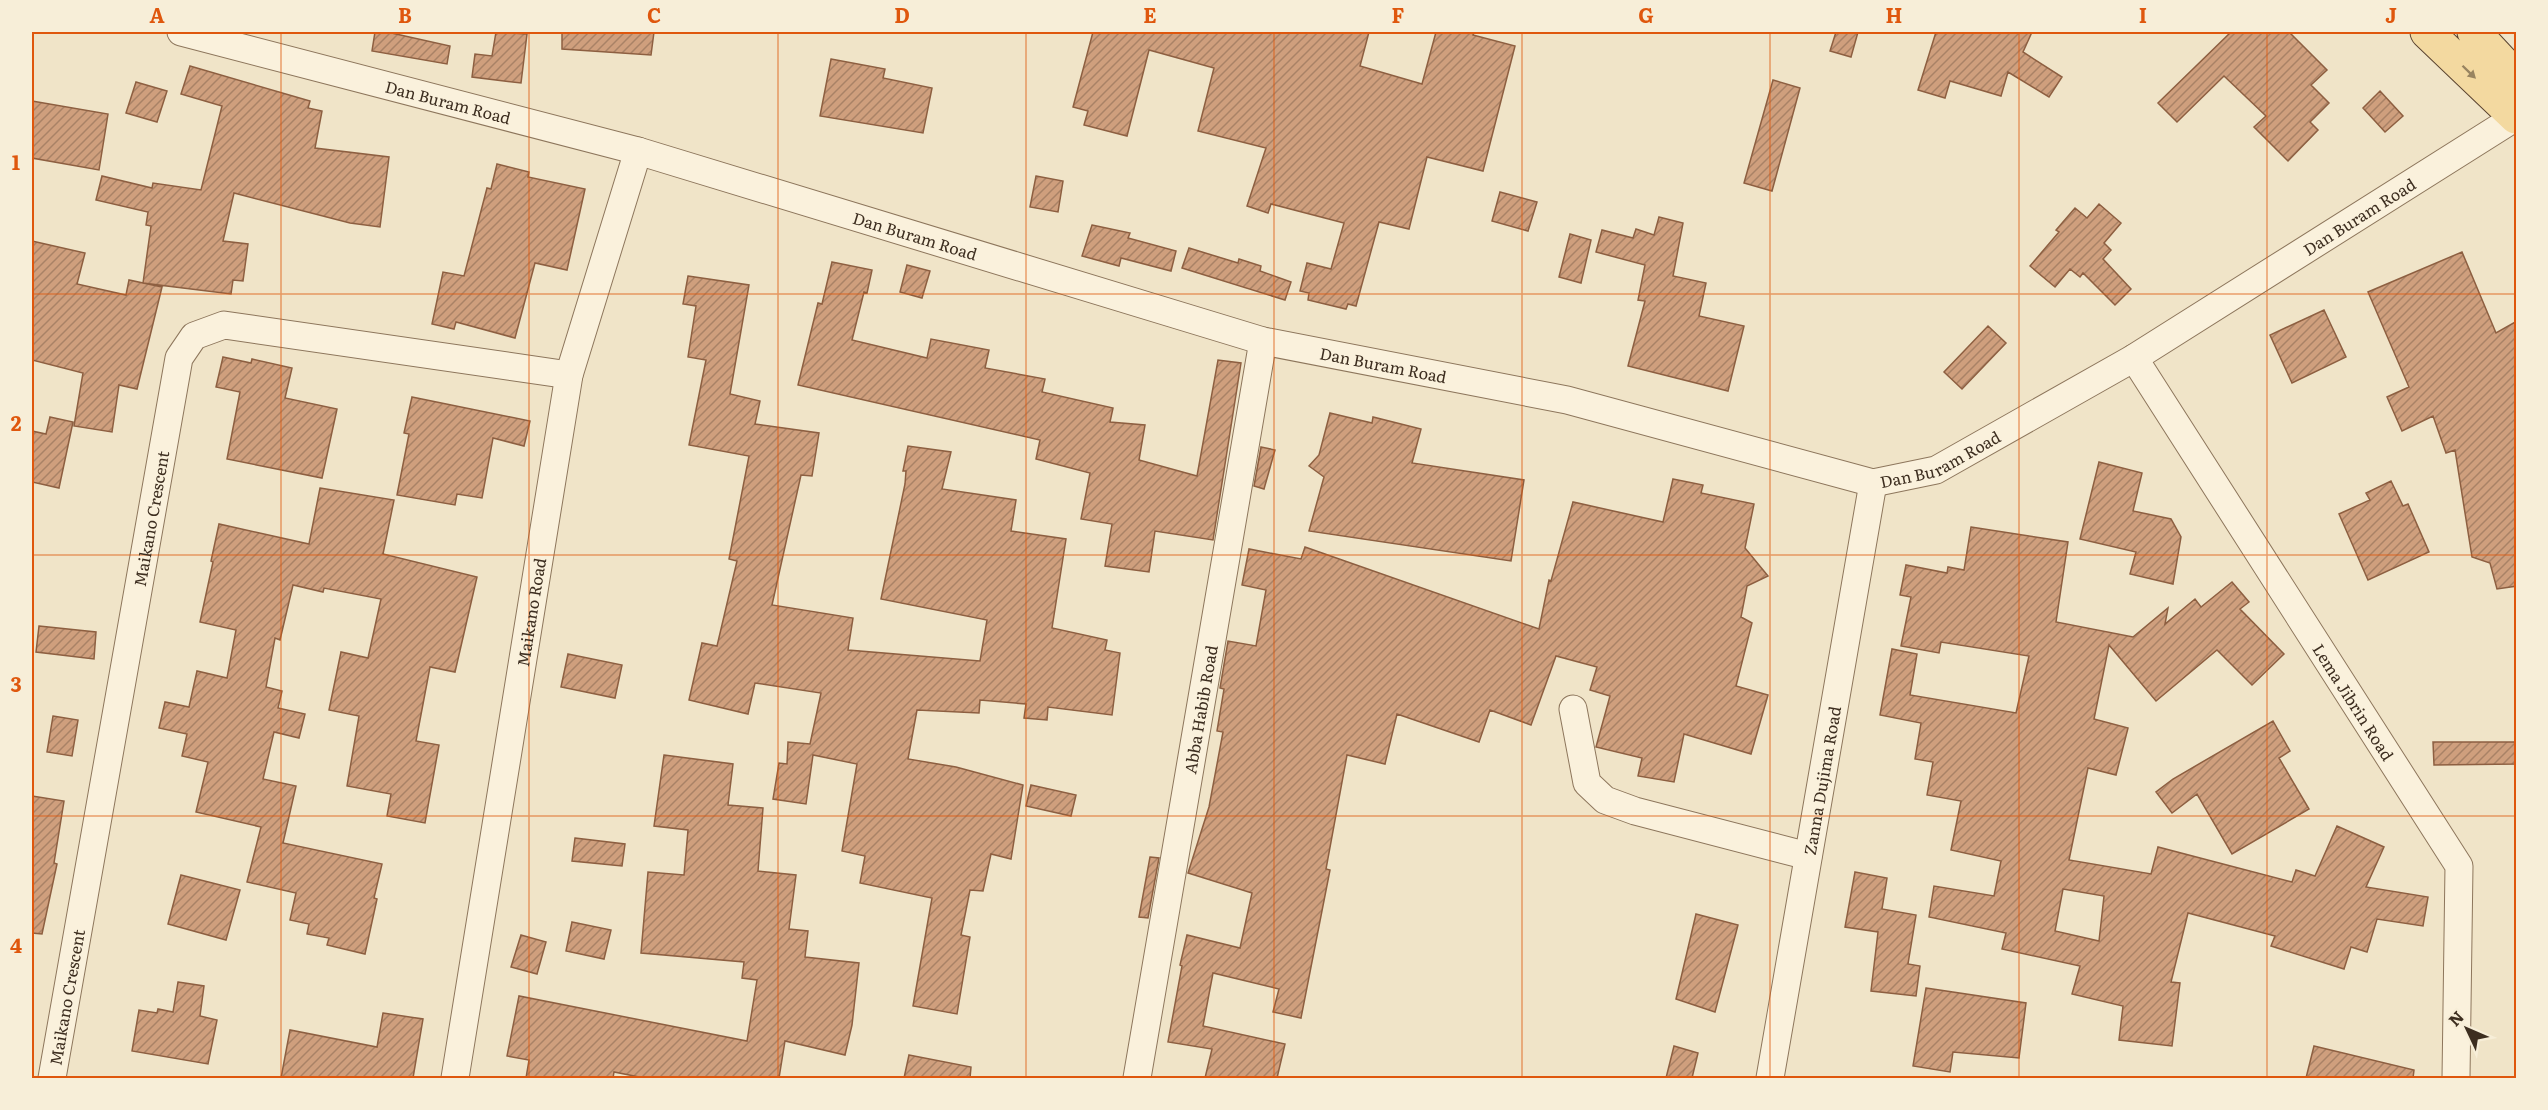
<svg xmlns="http://www.w3.org/2000/svg" width="2548" height="1110" font-family="Literata,serif">
<style>
.building{fill:url(#building-hatch);stroke:#8d5f41;stroke-width:1.5;fill-rule:evenodd}
.lines{fill:none;stroke-linecap:round;stroke-linejoin:round}
.minor-casing{stroke:#8d765c;stroke-width:29}
.major-casing{stroke:#5b4430;stroke-width:35}
.minor{stroke:#faf1dc;stroke-width:27}
.major{stroke:#f3d9a0;stroke-width:33}
.oneway{fill:#988460}
.grid{fill:none;stroke:#df570d;stroke-width:1.5;stroke-opacity:0.55}
.labels{text-anchor:middle;dominant-baseline:central;stroke-width:4.5;stroke-linejoin:round;paint-order:stroke}
.street-label{font-size:16px;fill:#3d2e20;stroke:#f7eed8}
.neatline{fill:none;stroke:#df570d;stroke-width:2}
.grid-label{font-size:20px;text-anchor:middle;font-weight:bold;fill:#df570d}
</style>
<defs>
<pattern id="building-hatch" width="6" height="6" patternUnits="userSpaceOnUse" patternTransform="scale(1.5)"><rect width="6" height="6" fill="#cf9f7d"/><path d="M-1 1l2-2M0 6l6-6M5 7l2-2" fill="none" stroke="#a98266"/></pattern>
</defs>
<rect width="100%" height="100%" fill="#f0e4c8"/>
<path class="building" d="M375,32H387L450,46L447,64L372,51Z
M496,32L527,34L521,83L472,77L475,54L492,56Z
M562,32H654L651,55L562,49Z
M1093,32H1369L1360,66L1422,84L1436,32H1474L1473,35L1515,46L1483,171L1427,157L1409,229L1379,222L1356,306L1348,304L1346,309L1308,300L1309,293L1300,291L1307,263L1331,269L1344,223L1271,204L1268,213L1247,206L1266,148L1198,131L1214,68L1149,50L1127,136L1084,125L1088,111L1073,107Z
M1836,32H1858L1851,57L1830,51Z
M1936,32H2032L2023,52L2062,77L2049,97L2008,72L2001,96L1950,81L1945,98L1918,90Z
M2231,32H2289L2327,70L2311,85L2329,103L2310,122L2318,130L2288,161L2254,127L2266,116L2224,76L2177,122L2158,103Z
M831,59L885,69L883,78L932,88L923,133L820,116Z
M190,66L310,101L308,108L322,111L315,148L389,157L380,227L350,223L234,193L223,241L248,244L243,281L233,280L231,294L143,283L151,226L146,225L148,212L96,200L102,176L152,188L153,183L201,190L222,106L181,94Z
M1773,80L1800,88L1772,191L1744,183Z
M136,82L167,91L157,122L126,113Z
M2380,91L2403,116L2385,132L2363,108Z
M32,101L108,114L99,170L32,158Z
M497,164L529,172L528,177L585,189L567,270L535,263L515,338L456,322L454,329L432,324L443,272L464,276L487,188L491,189Z
M1036,176L1063,181L1058,212L1030,207Z
M1500,192L1537,202L1528,231L1492,221Z
M2099,204L2121,223L2104,243L2111,250L2103,259L2131,289L2115,305L2083,273L2080,277L2070,269L2055,287L2030,266L2059,232L2056,230L2075,208L2087,218Z
M1659,217L1683,223L1673,276L1706,283L1699,316L1744,326L1728,391L1628,366L1645,301L1638,300L1645,265L1596,252L1602,230L1633,238L1636,229L1654,235Z
M1092,225L1130,233L1128,238L1176,251L1171,271L1121,258L1119,266L1082,256Z
M1570,234L1591,240L1581,283L1559,277Z
M32,241L85,253L77,284L126,295L129,280L162,287L137,389L119,385L112,432L74,426L83,373L32,360Z
M1189,248L1238,263L1239,259L1261,266L1260,271L1291,282L1285,300L1182,268Z
M2462,252L2496,333L2517,321V586L2497,589L2490,563L2472,557L2455,450L2446,453L2433,416L2402,431L2387,397L2409,387L2368,292Z
M832,262L872,270L867,293L864,292L852,340L927,358L931,339L989,350L985,368L1045,379L1042,392L1113,408L1110,422L1145,425L1139,460L1197,476L1218,360L1241,363L1213,540L1155,531L1149,572L1105,566L1112,524L1081,519L1090,473L1036,459L1040,440L798,385L818,303L822,304Z
M907,265L930,271L922,298L900,292Z
M688,276L749,285L730,394L760,401L755,424L819,433L812,476L801,475L772,605L853,618L848,650L980,661L987,620L881,599L905,484L906,471H903L908,446L951,452L942,489L1016,500L1011,531L1066,539L1052,628L1107,640L1105,650L1120,653L1112,715L1048,707L1047,720L1024,718L1026,704L980,700L979,713L917,710L908,759L956,767L1023,785L1011,859L991,854L983,891L970,890L961,935L970,937L957,1014L913,1006L932,898L860,883L865,856L842,851L857,764L813,755L806,804L773,799L779,763L787,764L788,742L810,744L821,693L755,683L748,714L689,700L702,643L717,646L737,561L729,559L749,456L689,445L706,360L688,357L696,306L683,304Z
M2324,310L2346,357L2292,383L2270,335Z
M1988,326L2006,343L1962,389L1944,372Z
M223,357L251,363L252,359L292,368L285,398L337,409L322,478L227,459L240,392L216,387Z
M412,397L530,421L524,446L493,438L482,498L457,494L455,505L397,495L409,434L404,433Z
M1330,413L1372,423L1373,417L1421,429L1412,463L1524,480L1511,561L1309,531L1324,477L1309,466L1319,455Z
M50,417L73,422L59,488L32,482V431L46,434Z
M1261,447L1275,450L1264,489L1254,486Z
M2099,462L2142,473L2133,511L2171,519L2181,537L2173,584L2130,574L2136,552L2080,539Z
M1673,479L1703,485L1701,493L1754,504L1745,548L1768,576L1747,586L1741,617L1752,623L1736,686L1768,695L1751,754L1684,734L1674,782L1638,776L1642,758L1596,747L1610,696L1590,690L1597,667L1556,656L1531,725L1490,710L1479,742L1397,714L1385,764L1347,755L1326,869L1330,870L1301,1018L1273,1012L1279,989L1213,973L1203,1026L1285,1044L1277,1078H1205L1212,1049L1168,1042L1182,966L1180,965L1187,935L1240,948L1252,893L1188,873L1209,807L1223,732L1217,731L1224,689L1220,688L1228,641L1256,646L1266,590L1242,585L1249,549L1301,559L1305,547L1539,629L1549,580L1551,581L1573,502L1663,522Z
M2391,481L2403,506L2408,504L2429,552L2368,580L2339,514L2370,500L2366,493Z
M320,488L394,500L383,554L477,577L455,672L430,667L416,741L439,745L425,823L387,816L391,794L347,786L359,716L329,710L341,652L368,658L381,599L324,588L323,592L293,585L280,640L275,638L266,687L282,691L278,708L305,714L299,738L274,732L263,779L296,786L283,843L382,864L374,898L377,899L365,954L327,945L329,938L307,934L309,924L290,920L296,893L247,882L261,827L196,812L208,762L182,756L187,734L159,728L165,702L189,707L197,671L227,678L236,630L200,622L213,562L211,561L219,524L309,544Z
M1971,527L2068,542L2056,622L2133,637L2168,608L2165,624L2195,599L2201,607L2232,582L2249,602L2240,609L2284,654L2252,685L2217,650L2156,701L2109,645L2094,719L2128,728L2116,775L2088,768L2069,860L2151,874L2158,847L2292,882L2296,870L2315,876L2337,826L2384,847L2366,887L2428,897L2423,926L2377,919L2367,952L2351,947L2344,969L2271,946L2275,936L2188,913L2171,982L2180,983L2172,1046L2119,1040L2123,1006L2072,994L2080,966L2002,949L2006,933L1929,917L1934,886L1994,896L2001,861L1951,850L1961,801L1927,795L1933,762L1915,759L1921,723L1880,715L1892,649L1917,654L1910,695L2016,713L2029,656L1941,642L1939,653L1901,646L1911,597L1900,595L1906,565L1947,573L1948,567L1964,570ZM2063,889L2104,896L2099,941L2055,931Z
M39,626L96,632L94,659L36,652Z
M568,654L622,665L615,698L561,687Z
M53,716L78,720L72,756L47,752Z
M2273,721L2290,751L2279,758L2309,809L2232,854L2197,794L2172,813L2156,792L2173,779Z
M2433,742H2517V764L2434,765Z
M664,755L733,764L728,805L763,808L758,871L796,875L789,929L808,931L805,957L859,963L852,1025L845,1055L785,1041L779,1078H644L614,1072L613,1078H526L529,1060L507,1056L519,996L747,1041L757,980L742,978L744,962L641,953L648,872L684,875L688,830L654,826Z
M1031,785L1076,795L1071,816L1026,806Z
M32,796L64,801L54,863L57,864L42,934L32,933Z
M575,838L625,844L622,866L572,861Z
M1150,857L1159,858L1148,918L1139,917Z
M1855,872L1887,878L1882,909L1916,915L1908,964L1920,966L1916,996L1871,991L1878,932L1845,927Z
M181,875L240,890L226,940L168,924Z
M1696,914L1738,925L1715,1012L1676,999Z
M572,922L611,930L604,959L566,951Z
M521,935L546,942L537,974L511,967Z
M178,982L204,986L200,1016L217,1020L208,1064L132,1051L139,1010L157,1013L158,1009L173,1012Z
M1926,988L2026,1003L2019,1058L1953,1052L1950,1072L1913,1066Z
M383,1013L423,1019L413,1078H281L290,1030L377,1047Z
M1674,1046L1698,1053L1692,1078H1666Z
M2314,1046L2414,1070L2413,1078H2306Z
M909,1055L971,1067L970,1078H904Z"/>
<g class="lines">
<defs>
<g id="minor">
<path id="s1" d="M181,32L638,151L1263,341L1567,400L1873,483L1936,470L2134,358L2516,117"/>
<path id="s2" d="M2134,358L2459,866L2456,1078"/>
<path d="M1573,709L1587,783L1605,800L1635,811L1808,856"/>
<path id="s3" d="M52,1078L179,358L194,336L224,325L569,375"/>
<path id="s4" d="M455,1078L569,375L638,151"/>
<path id="s5" d="M1137,1078L1263,341"/>
<path id="s6" d="M1770,1078L1873,483"/>
</g>
<path id="major" d="M2427,32L2516,117
M2474,32L2516,77"/>
</defs>
<use href="#minor" class="minor-casing"/>
<use href="#major" class="major-casing"/>
<use href="#minor" class="minor"/>
<use href="#major" class="major"/>
</g>
<defs><path id="oneway-solid" d="M-6-.8H1V-3.2L6.5 0L1 3.2V.8H-6Z" transform="scale(1.5)"/></defs>
<use class="oneway" href="#oneway-solid" transform="translate(2469 72) rotate(44)"/>
<path class="grid" d="M281,32V1078M529,32V1078M778,32V1078M1026,32V1078M1274,32V1078M1522,32V1078M1770,32V1078M2019,32V1078M2267,32V1078M32,294H2516M32,555H2516M32,816H2516"/>
<g class="labels">
<g class="street-label">
<text stroke="none"><textPath href="#s1" startOffset="276">Dan Buram Road</textPath></text>
<text stroke="none"><textPath href="#s1" startOffset="2310">Dan Buram Road</textPath></text>
<text stroke="none"><textPath href="#s1" startOffset="762">Dan Buram Road</textPath></text>
<text stroke="none"><textPath href="#s1" startOffset="1248">Dan Buram Road</textPath></text>
<text stroke="none"><textPath href="#s1" startOffset="1824">Dan Buram Road</textPath></text>
<text stroke="none"><textPath href="#s3" startOffset="568">Maikano Crescent</textPath></text>
<text stroke="none"><textPath href="#s4" startOffset="472">Maikano Road</textPath></text>
<text stroke="none"><textPath href="#s2" startOffset="408">Lema Jibrin Road</textPath></text>
<text stroke="none"><textPath href="#s5" startOffset="374">Abba Habib Road</textPath></text>
<text stroke="none"><textPath href="#s6" startOffset="302">Zanna Dujima Road</textPath></text>
<text stroke="none"><textPath href="#s3" startOffset="82">Maikano Crescent</textPath></text>
</g>
</g>
<rect width="2548" height="1110" fill="none" stroke="#f7eed8" stroke-width="66"/>
<g transform="translate(2467 1029) rotate(314)" stroke="#f7eed8" stroke-width="4.5" paint-order="stroke">
<path d="M0-4.5L10 22L0 15L-10 22Z" fill="#3d2e20"/>
<text y="-9" font-size="16" font-weight="bold" text-anchor="middle" fill="#3d2e20">N</text>
</g>
<rect x="33" y="33" width="2482" height="1044" class="neatline"/>
<g class="grid-label">
<text x="157" y="23">A</text>
<text x="405" y="23">B</text>
<text x="654" y="23">C</text>
<text x="902" y="23">D</text>
<text x="1150" y="23">E</text>
<text x="1398" y="23">F</text>
<text x="1646" y="23">G</text>
<text x="1894" y="23">H</text>
<text x="2143" y="23">I</text>
<text x="2391" y="23">J</text>
<text x="16" y="170">1</text>
<text x="16" y="431">2</text>
<text x="16" y="692">3</text>
<text x="16" y="953">4</text>
</g>
</svg>
